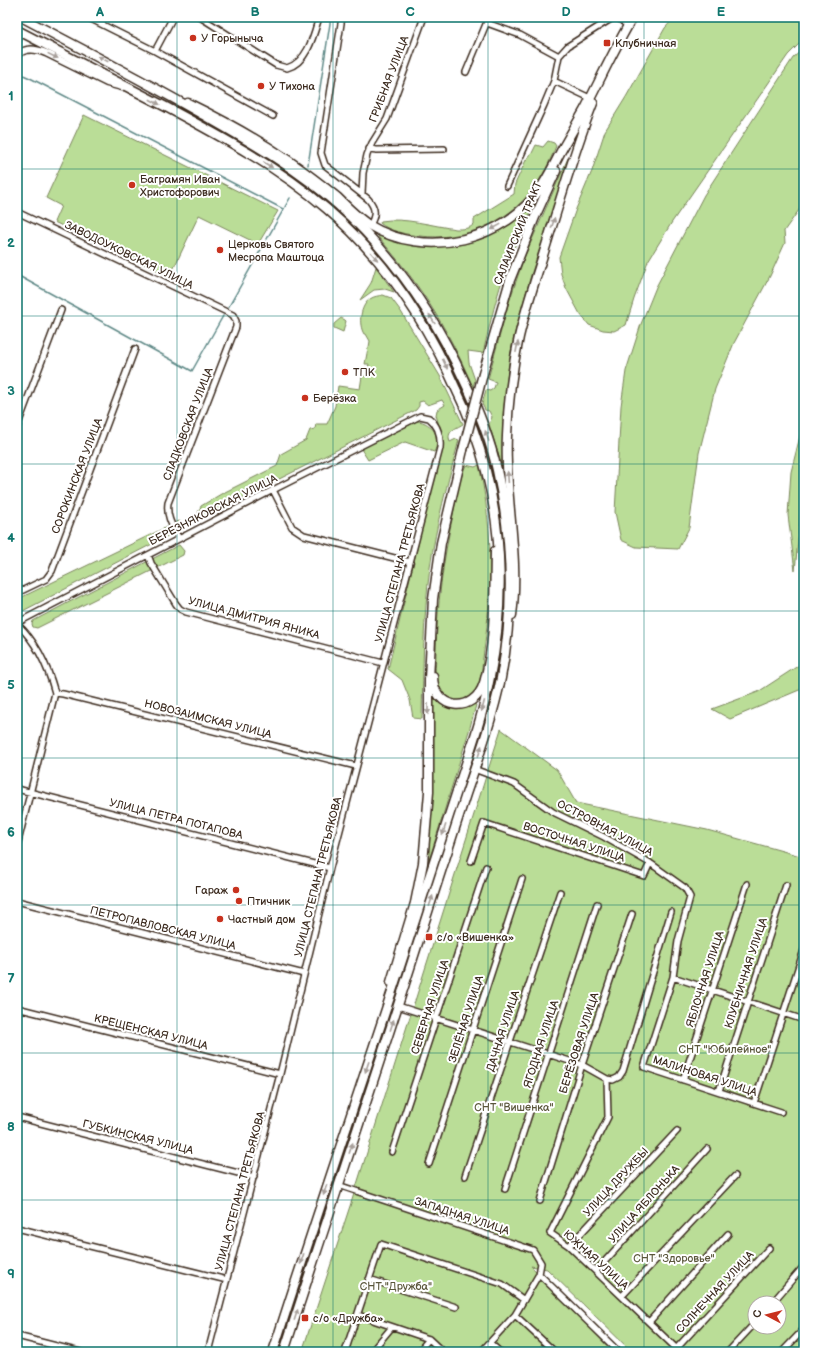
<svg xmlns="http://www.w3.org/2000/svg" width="821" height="1369" font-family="'Balsamiq Sans',sans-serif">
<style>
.green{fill:#badd97;stroke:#7a845a;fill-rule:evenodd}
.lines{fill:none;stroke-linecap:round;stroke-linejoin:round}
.stream{stroke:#5f8987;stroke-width:1.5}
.minor-casing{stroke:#3b2a1e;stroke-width:8}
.tertiary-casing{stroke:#3b2a1e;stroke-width:9}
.primary-casing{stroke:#3b2a1e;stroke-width:11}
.trunk-casing{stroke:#3b2a1e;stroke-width:11}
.minor{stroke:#fff;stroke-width:5}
.tertiary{stroke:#fff;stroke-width:6}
.primary{stroke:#fff;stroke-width:8}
.trunk{stroke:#fff;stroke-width:8}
.primary-bridge-casing{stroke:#3b2a1e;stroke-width:11;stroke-linecap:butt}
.primary-bridge{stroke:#fff;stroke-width:8}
.oneway{fill:#a79f9a}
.grid{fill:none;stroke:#0f766e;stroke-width:1;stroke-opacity:0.55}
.poi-dot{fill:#c8321e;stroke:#fff;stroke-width:1.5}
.labels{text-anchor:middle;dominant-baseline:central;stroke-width:4;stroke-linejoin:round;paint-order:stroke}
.poi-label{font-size:11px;fill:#3b2a1e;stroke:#fff;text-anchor:start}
.street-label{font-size:11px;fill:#3b2a1e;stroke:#fff}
.park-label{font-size:11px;fill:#5b573c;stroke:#fff}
.neatline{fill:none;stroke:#0f766e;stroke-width:1.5}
.grid-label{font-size:13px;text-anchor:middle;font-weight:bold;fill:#0f766e}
</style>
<rect width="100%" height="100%" fill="#fff"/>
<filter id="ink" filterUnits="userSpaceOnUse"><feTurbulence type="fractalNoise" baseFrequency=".025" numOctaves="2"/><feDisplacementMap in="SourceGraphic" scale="8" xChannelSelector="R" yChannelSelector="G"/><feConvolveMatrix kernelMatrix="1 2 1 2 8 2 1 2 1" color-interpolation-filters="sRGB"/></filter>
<g filter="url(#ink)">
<path class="green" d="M675,17H804V39L788,55L672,222L648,261L634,299L626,325L614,331L603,330L589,325L580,314L566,288L561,274L559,257L576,209L592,171L605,131L626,97L665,28Z
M804,48V203L784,231L785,243L770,276L734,343L715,389L699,453L689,528L678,549L636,547L621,540L615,512L621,406L626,371L641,324L656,287L704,195L793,58Z
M84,115L278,211L258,244L199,215L170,276L54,222L61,206L46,198Z
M548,141L554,143L556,146C550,161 543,176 533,189C506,224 464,241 420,236C409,235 388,231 380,223L381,221C404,217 433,226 456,229C462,229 470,229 474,224V219L514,194L515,184L526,160L532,153L536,145L543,147Z
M568,158L569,159L531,275L514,336L509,362L503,415L502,467L489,424L492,417L489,411L485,410L482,404L486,390L490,391L494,388L496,382L488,379L508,305L524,258Z
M536,201C526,222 515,243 507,266C497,294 490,323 483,353L468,351L469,363L475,380L473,387C448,329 421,285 379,238L377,234C386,237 394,241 403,243C455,255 500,239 536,201Z
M376,267L394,292L385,289L374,290L360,300L371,283Z
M383,295L391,298L400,310L440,376L463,424C455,429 446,431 450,442L456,439L459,440C448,482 436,524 430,568C423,618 423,669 422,719L413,718L410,700L402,680L388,669L426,511L443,448L442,436L436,415L437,410L445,405L442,400L428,405L423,401L419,402V406L416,410L204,517L198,513L201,506L221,494L277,466L281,454L306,440L310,430L315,429L316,424H327L335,406L338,386L360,389L362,376H366L369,364H365L368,348L369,347L370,341L366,334H364C358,324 360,306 370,299C374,296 379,296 383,295Z
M341,318L345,320L346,321L343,332L334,328V324Z
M417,421C433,422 442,439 434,452L405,442L368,460L361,449Z
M804,426V499H802L795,571L788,515L791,472L800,436Z
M466,465L475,467L479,465C484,487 487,509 489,531C492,573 489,617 483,658C482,669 481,681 476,691C474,695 469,698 464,700C456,703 445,699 440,692C433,681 436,664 436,653C437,606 443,560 453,515C456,499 459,480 466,465Z
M179,521L183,524V528L17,614L18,599Z
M179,545L184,551L183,555L37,628L33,627L32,624L33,621Z
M804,662V688L730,719L712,709L758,692Z
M433,698C448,708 456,714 474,704L476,705L469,731L426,870L431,808Z
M501,729L557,770L576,803L707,830L804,857V1352H632L547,1269L531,1266L613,1352H302L352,1200ZM755,1303H779V1327H755Z"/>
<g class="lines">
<path class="stream" d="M17,83L21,74L30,78L283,209
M308,165L331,17
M17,275L192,371L223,316
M228,308L290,198"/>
<defs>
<path id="minor" d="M87,17L155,51L273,116
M200,17L276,65L287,68C308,62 314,34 319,17
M342,17L321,153L325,165L368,199C376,208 376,215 370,225
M617,17L628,26
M487,23L520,35L559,56
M155,51L173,17
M466,72L489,17
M554,81L590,98
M369,149L377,150L444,149
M507,186L544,105L554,81L559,56L568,46L614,17
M362,194L363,173L367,155L372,143L387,119L424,17
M17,212L233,315L236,321V327L168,503C166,517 173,527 179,539
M17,427L61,310
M273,490L292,527L304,535L410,562
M148,555L151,563L176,604L180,609L186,612L383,663
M17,593L46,579L52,571L135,349
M17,623L273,490L420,416L429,418C438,425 441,437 440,448L330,868L280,1074L208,1352
M17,624C37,642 48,667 55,693L17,846
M55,693L63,694L356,766
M474,769L514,784L553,812L604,837L650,863L685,888L690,897L678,941L673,977L644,1067L781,1112
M17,789L330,868
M471,861L484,823L644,876L650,863
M17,901L304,974
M673,977L804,1020
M398,1006L582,1065L607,1079L613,1080L619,1077L623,1071L671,912
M17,1008L280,1074
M607,1079L608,1117L550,1233L569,1246L680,1352
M683,1080L747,884
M719,1091L786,885
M754,1103L804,950
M17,1117L254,1177
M392,1152L486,867
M429,1164L522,879
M465,1176L560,892
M338,1185L533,1250L541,1263L539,1274L515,1315L481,1352
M505,1189L597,904
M540,1201L582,1065L632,914
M17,1228L227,1280
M569,1246L677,1131
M596,1271L707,1149
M799,1272L804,1276
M539,1274L619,1352
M369,1279L456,1307
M622,1296L735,1176
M772,1303L804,1266
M358,1315L429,1339L443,1352
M515,1315L555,1352
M649,1322L728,1234
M17,1336L80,1352
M490,1343L500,1352
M676,1349L769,1248
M345,1352L381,1244L502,1284L524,1300
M371,1352L392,1327
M418,1352L429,1339
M728,1352L755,1323
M782,1352L804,1329"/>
<path id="tertiary" d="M17,41L20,32
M17,55C26,47 36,49 46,53L107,83L122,87"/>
<path id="primary" d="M188,103C223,120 257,139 288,160C305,172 321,184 337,197C347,207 357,217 369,225C426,260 506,241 542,186C549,175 555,163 561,151C569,137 577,123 585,109C601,78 615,47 633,17
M484,370L510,280L535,217L556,171
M512,615C520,555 504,496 507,436C508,403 512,370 519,337C527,303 539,269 549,236C563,191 576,146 593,103
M433,676C433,711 474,715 484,683C496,641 494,594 495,551
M391,982L415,903L423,863L429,792V679L433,599L441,543L463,450"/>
<path id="trunk" d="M21,17C80,48 140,79 198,112C247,140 296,167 338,205C392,254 434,314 464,380C478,409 490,439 497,470C512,538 514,610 501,678C493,717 479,756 466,794C452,837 438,880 424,924C379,1067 330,1209 284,1352
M17,30C67,56 116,81 166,107C222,137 278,167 327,209C384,258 426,321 456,389C469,415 479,443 486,471C503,537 504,610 490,677C483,716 469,754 457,791C441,839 426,888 410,936C365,1075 317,1213 273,1352"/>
</defs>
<use href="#minor" class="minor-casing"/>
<use href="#tertiary" class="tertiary-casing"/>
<use href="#primary" class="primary-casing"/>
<use href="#trunk" class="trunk-casing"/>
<use href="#minor" class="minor"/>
<use href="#tertiary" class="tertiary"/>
<use href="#primary" class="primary"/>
<use href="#trunk" class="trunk"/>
<defs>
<path id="primary-bridge" d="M463,450L484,370"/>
</defs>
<use href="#primary-bridge" class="primary-bridge-casing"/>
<use href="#primary-bridge" class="primary-bridge"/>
</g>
<defs><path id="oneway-solid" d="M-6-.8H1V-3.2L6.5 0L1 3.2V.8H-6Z"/></defs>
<g class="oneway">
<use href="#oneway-solid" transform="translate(53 56) rotate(26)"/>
<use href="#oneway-solid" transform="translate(103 59) rotate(-153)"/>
<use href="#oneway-solid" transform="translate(155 102) rotate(28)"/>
<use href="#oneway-solid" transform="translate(268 165) rotate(33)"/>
<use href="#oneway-solid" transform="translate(553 223) rotate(-73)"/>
<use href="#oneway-solid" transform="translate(496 227) rotate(151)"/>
<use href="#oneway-solid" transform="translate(374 256) rotate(49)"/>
<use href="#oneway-solid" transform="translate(432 319) rotate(-122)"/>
<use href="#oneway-solid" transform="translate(517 347) rotate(-79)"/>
<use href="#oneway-solid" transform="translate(445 364) rotate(64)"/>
<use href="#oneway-solid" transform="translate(487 436) rotate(-109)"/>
<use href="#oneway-solid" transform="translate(508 477) rotate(-94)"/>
<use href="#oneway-solid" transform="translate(483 706) rotate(105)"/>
<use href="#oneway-solid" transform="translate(428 709) rotate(90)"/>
<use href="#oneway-solid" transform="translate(480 751) rotate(-72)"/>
<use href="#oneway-solid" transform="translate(444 830) rotate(108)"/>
<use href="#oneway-solid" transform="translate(431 901) rotate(-72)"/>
<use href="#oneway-solid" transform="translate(392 1025) rotate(-72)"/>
<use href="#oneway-solid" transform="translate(367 1067) rotate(109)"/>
<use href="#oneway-solid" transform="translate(351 1148) rotate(-71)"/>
<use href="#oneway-solid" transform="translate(325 1190) rotate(108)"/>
<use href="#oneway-solid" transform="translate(302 1259) rotate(108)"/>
<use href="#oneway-solid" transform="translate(296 1315) rotate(-72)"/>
</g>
</g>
<path class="grid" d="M177,17V1352M333,17V1352M488,17V1352M644,17V1352M17,169H804M17,316H804M17,464H804M17,611H804M17,758H804M17,905H804M17,1053H804M17,1200H804"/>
<g class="poi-dot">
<circle cx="193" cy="38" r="4"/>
<rect x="603" y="39" width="8" height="8" rx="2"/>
<circle cx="261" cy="86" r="4"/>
<circle cx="132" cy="185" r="4"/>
<circle cx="220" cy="250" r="4"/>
<circle cx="345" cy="372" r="4"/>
<circle cx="305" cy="398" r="4"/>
<circle cx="236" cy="890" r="4"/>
<circle cx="239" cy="901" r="4"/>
<circle cx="220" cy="919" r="4"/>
<rect x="425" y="933" width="8" height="8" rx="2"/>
<rect x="301" y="1314" width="8" height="8" rx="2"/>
</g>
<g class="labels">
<g class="poi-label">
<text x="201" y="38">У Горыныча</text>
<text x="615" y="43">Клубничная</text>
<text x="269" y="86">У Тихона</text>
<text x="140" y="179">Баграмян Иван<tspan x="140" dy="13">Христофорович</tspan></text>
<text x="228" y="244">Церковь Святого<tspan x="228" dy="13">Месропа Маштоца</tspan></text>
<text x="353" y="372">ТПК</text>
<text x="313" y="398">Берёзка</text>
<text x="228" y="890" text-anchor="end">Гараж</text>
<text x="247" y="901">Птичник</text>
<text x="228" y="919">Частный дом</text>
<text x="437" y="937">с/о «Вишенка»</text>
<text x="313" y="1318">с/о «Дружба»</text>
</g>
<g class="street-label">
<text transform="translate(389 79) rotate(-69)">ГРИБНАЯ УЛИЦА</text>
<text transform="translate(518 233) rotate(-68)">САЛАИРСКИЙ ТРАКТ</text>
<text transform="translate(129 255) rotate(26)">ЗАВОДОУКОВСКАЯ УЛИЦА</text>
<text transform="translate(188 424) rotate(-69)">СЛАДКОВСКАЯ УЛИЦА</text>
<text transform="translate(77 476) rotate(-69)">СОРОКИНСКАЯ УЛИЦА</text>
<text transform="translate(213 510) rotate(-27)">БЕРЕЗНЯКОВСКАЯ УЛИЦА</text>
<text transform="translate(400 563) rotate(-75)">УЛИЦА СТЕПАНА ТРЕТЬЯКОВА</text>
<text transform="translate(254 618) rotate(15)">УЛИЦА ДМИТРИЯ ЯНИКА</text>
<text transform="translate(208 719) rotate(14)">НОВОЗАИМСКАЯ УЛИЦА</text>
<text transform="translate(176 819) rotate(14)">УЛИЦА ПЕТРА ПОТАПОВА</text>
<text transform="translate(605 828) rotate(28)">ОСТРОВНАЯ УЛИЦА</text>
<text transform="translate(574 842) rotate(18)">ВОСТОЧНАЯ УЛИЦА</text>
<text transform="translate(318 877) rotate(-76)">УЛИЦА СТЕПАНА ТРЕТЬЯКОВА</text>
<text transform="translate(163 928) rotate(14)">ПЕТРОПАВЛОВСКАЯ УЛИЦА</text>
<text transform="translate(746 973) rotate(-72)">КЛУБНИЧНАЯ УЛИЦА</text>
<text transform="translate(705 979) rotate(-72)">ЯБЛОЧНАЯ УЛИЦА</text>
<text transform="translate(430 1007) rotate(-72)">СЕВЕРНАЯ УЛИЦА</text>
<text transform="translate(466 1019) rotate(-72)">ЗЕЛЁНАЯ УЛИЦА</text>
<text transform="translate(503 1031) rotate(-72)">ДАЧНАЯ УЛИЦА</text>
<text transform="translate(151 1032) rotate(14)">КРЕЩЕНСКАЯ УЛИЦА</text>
<text transform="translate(579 1043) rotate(-72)">БЕРЁЗОВАЯ УЛИЦА</text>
<text transform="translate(541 1044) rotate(-72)">ЯГОДНАЯ УЛИЦА</text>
<text transform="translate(705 1076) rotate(18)">МАЛИНОВАЯ УЛИЦА</text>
<text transform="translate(138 1137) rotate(14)">ГУБКИНСКАЯ УЛИЦА</text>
<text transform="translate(616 1182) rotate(-47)">УЛИЦА ДРУЖБЫ</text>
<text transform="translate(240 1191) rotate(-75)">УЛИЦА СТЕПАНА ТРЕТЬЯКОВА</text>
<text transform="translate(644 1204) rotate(-48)">УЛИЦА ЯБЛОНЬКА</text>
<text transform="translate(462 1216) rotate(18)">ЗАПАДНАЯ УЛИЦА</text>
<text transform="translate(596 1260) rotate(42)">ЮЖНАЯ УЛИЦА</text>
<text transform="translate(715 1292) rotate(-47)">СОЛНЕЧНАЯ УЛИЦА</text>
</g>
<g class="park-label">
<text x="725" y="1049">СНТ "Юбилейное"</text>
<text x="514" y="1107">СНТ "Вишенка"</text>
<text x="674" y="1258">СНТ "Здоровье"</text>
<text x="396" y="1286">СНТ "Дружба"</text>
</g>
</g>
<rect width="821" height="1369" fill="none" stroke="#fff" stroke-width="44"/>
<g transform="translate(767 1315) rotate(277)"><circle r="19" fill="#ffffff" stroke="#b1aaa5"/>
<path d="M0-3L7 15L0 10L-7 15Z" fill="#c8321e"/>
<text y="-6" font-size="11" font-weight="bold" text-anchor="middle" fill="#3b2a1e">С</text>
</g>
<rect x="22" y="22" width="777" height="1325" class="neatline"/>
<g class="grid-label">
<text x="100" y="16">A</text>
<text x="255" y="16">B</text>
<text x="410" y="16">C</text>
<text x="566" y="16">D</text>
<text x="721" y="16">E</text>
<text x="11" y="100">1</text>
<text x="11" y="247">2</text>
<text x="11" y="395">3</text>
<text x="11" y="542">4</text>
<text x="11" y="689">5</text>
<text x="11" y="836">6</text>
<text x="11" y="983">7</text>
<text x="11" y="1131">8</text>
<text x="11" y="1278">9</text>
</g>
</svg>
